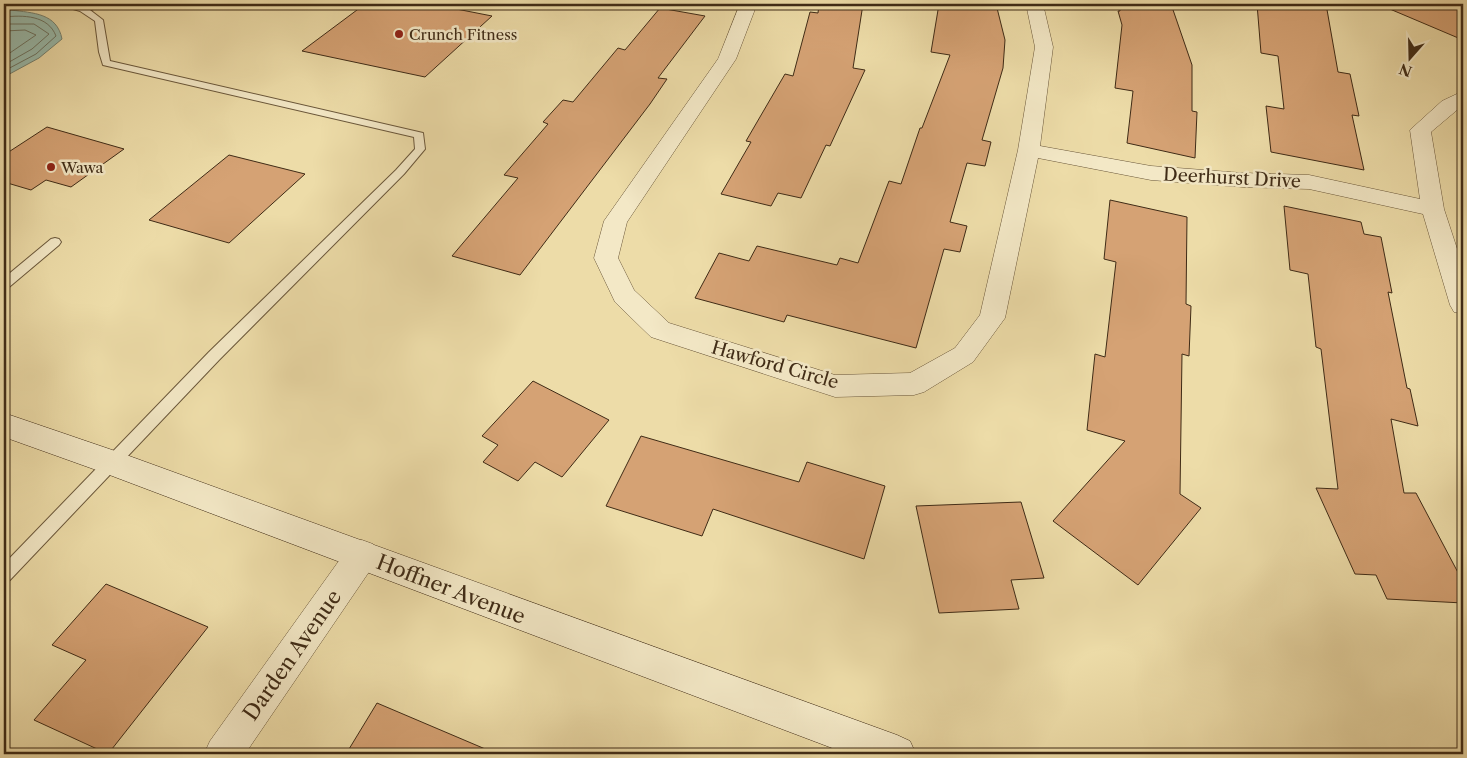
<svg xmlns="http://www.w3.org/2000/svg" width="1467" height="758" font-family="'Libre Caslon Text',serif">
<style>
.water{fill:#99bbac;stroke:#758170}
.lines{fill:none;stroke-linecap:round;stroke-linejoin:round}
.shore{stroke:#6c7361;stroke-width:1}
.building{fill:#d5a274;stroke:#3f2b16}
.service-casing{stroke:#6a573a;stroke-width:2}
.minor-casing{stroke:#6a573a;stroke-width:1}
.secondary-casing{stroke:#3f2b16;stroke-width:1}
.service{fill:#f3e8c6;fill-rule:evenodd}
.minor{fill:#f3e8c6;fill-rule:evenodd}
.secondary{fill:#f3e8c6;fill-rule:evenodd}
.poi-dot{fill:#8f2418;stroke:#f3e8c6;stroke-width:2}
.labels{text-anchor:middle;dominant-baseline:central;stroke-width:5;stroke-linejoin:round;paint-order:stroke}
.far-poi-label{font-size:15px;fill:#3f2b16;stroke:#f3e8c6;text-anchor:start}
.street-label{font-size:18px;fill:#3f2b16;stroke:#f3e8c6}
.near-street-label{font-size:21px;fill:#3f2b16;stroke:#f3e8c6}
</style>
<rect width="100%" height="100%" fill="#eddca8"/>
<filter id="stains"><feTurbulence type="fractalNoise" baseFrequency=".004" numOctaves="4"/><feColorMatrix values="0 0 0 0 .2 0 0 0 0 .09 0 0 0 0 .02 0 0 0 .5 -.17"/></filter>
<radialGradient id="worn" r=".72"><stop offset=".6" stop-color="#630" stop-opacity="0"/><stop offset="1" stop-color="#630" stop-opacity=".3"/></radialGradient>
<path class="water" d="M11,10C33,13 57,13 62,39L39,58L4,77V13Z"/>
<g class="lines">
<path class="shore" d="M4,17C23,15 48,15 56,36L36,54L4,71
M4,24H34L49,34L32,49L4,65
M4,31L25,30L36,35L4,57"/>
</g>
<path class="building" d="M365,4H431L492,16L425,77L302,51Z
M819,4H863L853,68L865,70L830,146L826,145L801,198L778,193L771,206L721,194L751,142L746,141L785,74L793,76L810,12L818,13Z
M939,4H996L1005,40L1003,68L982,140L991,142L985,166L967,163L950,222L967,226L960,252L944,249L916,348L787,315L784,322L695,298L719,253L749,261L757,246L837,265L840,258L858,263L889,181L901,184L920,128H922L950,55L931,52Z
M1119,4H1171L1192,65V111L1197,112L1195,158L1127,143L1133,91L1115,88L1122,25L1118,11H1120Z
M1257,4H1326L1338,72L1350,74L1359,116L1352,115L1364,170L1271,152L1266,106L1284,109L1278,56L1261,53Z
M1378,4H1463V40Z
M660,8L705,16L658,78L667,79L650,104L520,275L452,256L518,178L504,175L548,124L543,122L563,100L573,102L618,48L625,50Z
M47,127L124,149L71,187L46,180L31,190L4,182V155Z
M229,155L305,174L229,243L149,220Z
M1110,200L1187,217L1186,304L1191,306L1189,356L1182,354L1180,494L1201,508L1138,585L1053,521L1125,441L1087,430L1095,354L1105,357L1116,262L1104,259Z
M1284,206L1361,222L1364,234L1381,237L1392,293L1388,292L1407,388L1410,389L1418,426L1391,419L1404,493H1416L1463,582V603L1387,599L1376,575L1355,574L1316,488L1338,489L1321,349L1316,347L1308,274L1290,270Z
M533,381L609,420L562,477L535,462L518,481L483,462L498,445L482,436Z
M641,436L799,482L807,462L885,486L864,559L713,509L702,536L606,506Z
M1021,502L1044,578L1011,580L1019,609L939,613L916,506Z
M106,584L208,627L108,754L34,720L86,660L52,645Z
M377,703L497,754H346Z"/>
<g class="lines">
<defs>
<path id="service" d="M62,4L83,6L105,4L104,6L90,10L103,20L110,61L423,133L425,149L404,174L219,360L10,580L4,583V564L209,352L396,170L415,149L414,137L103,65L99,52L95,21L80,11L63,6Z
M55,238L59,239L61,242L59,245L8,288L4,289V278L51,239Z"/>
<path id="minor" d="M740,4H757L736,59L627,222L618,258L634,290L669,323L835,375L910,373L955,348L980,315L1018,150L1035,47L1026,4H1043L1053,47L1040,146L1151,166L1243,173L1309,175L1420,199L1410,130L1442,101L1463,91V105L1431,132L1444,209L1463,267V314L1454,312L1450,305L1423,214L1309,189L1243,187L1151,180L1038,158L1005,318L973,362L924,392L914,395L835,397L651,337L615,302L594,258L604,221L718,59Z
M362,540L373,544L378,555L373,566L245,754H204L210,741L351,544Z"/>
<path id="secondary" d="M4,413L121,453L897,735L910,741L916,754H848L99,471L4,437Z"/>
</defs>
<use href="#service" class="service-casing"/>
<use href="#minor" class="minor-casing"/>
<use href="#secondary" class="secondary-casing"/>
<use href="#service" class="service"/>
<use href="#minor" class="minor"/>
<use href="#secondary" class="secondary"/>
</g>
<g class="poi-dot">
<circle cx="399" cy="34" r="5"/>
<circle cx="51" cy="167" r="5"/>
</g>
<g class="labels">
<g class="far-poi-label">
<text x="409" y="34">Crunch Fitness</text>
<text x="61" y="167">Wawa</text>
</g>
<g class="street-label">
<text transform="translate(1232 178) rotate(3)">Deerhurst Drive</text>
<text transform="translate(775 365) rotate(16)">Hawford Circle</text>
</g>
<g class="near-street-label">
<text transform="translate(451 589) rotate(21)">Hoffner Avenue</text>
<text transform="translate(292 655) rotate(-55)">Darden Avenue</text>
</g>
</g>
<rect width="1467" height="758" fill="none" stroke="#eddca8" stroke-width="20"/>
<rect x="5" y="5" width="1457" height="748" fill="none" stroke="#3f2b16" stroke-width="2.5"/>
<rect x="10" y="10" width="1447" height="738" fill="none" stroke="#3f2b16"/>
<g transform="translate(1410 58) rotate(200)" stroke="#f3e8c6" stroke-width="4" paint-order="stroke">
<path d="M0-4L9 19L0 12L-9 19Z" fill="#3f2b16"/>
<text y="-8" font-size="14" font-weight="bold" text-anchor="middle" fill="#3f2b16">N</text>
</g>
<rect width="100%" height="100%" filter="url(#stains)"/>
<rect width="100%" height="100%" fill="url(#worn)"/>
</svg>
